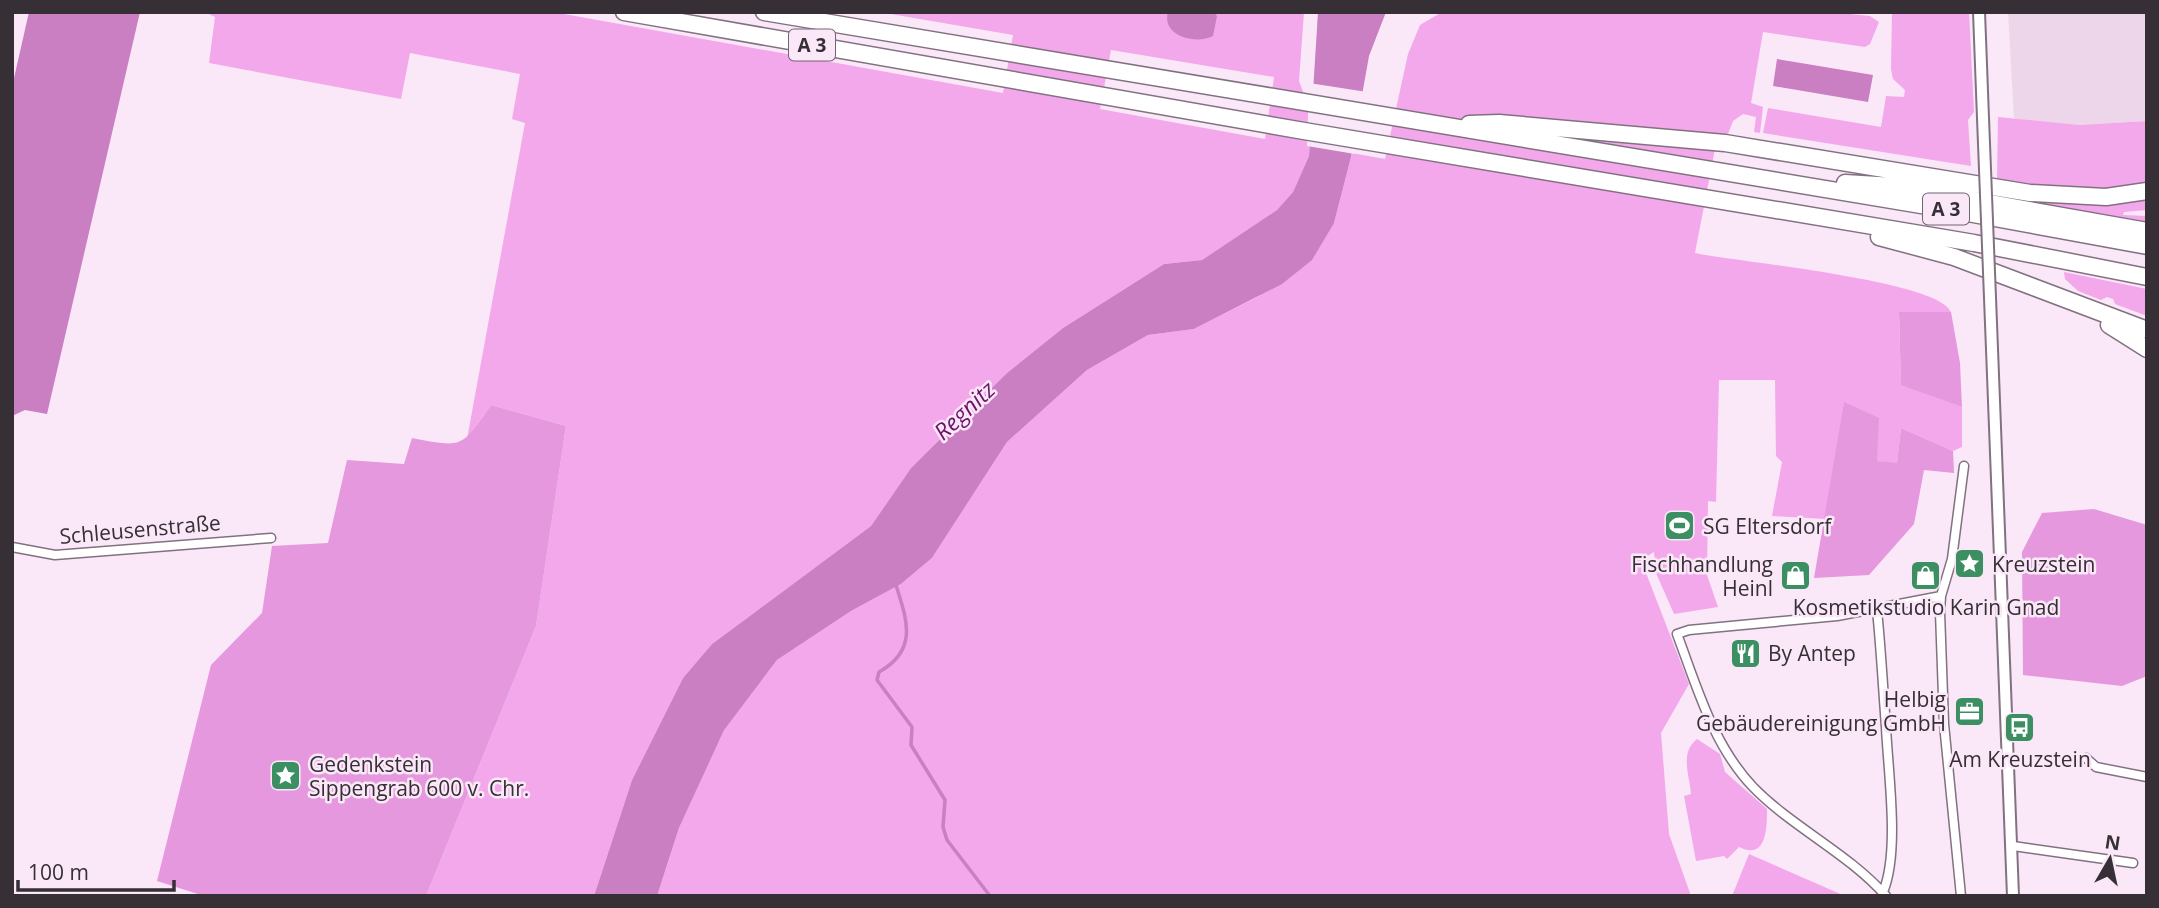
<svg xmlns="http://www.w3.org/2000/svg" width="2159" height="908" font-family="'Open Sans',sans-serif">
<style>
.built{fill:#eed6ea}
.green{fill:#f3a8eb;fill-rule:evenodd}
.forest{fill:#e598dd}
.water{fill:#c97fc2}
.pier{fill:#fae7f7}
.lines{fill:none;stroke-linecap:round;stroke-linejoin:round}
.stream{stroke:#c97fc2;stroke-width:3.5}
.minor-casing{stroke:#827180;stroke-width:11}
.tertiary-casing{stroke:#827180;stroke-width:14}
.motorway-casing{stroke:#827180;stroke-width:19}
.minor{stroke:#fff;stroke-width:8}
.tertiary{stroke:#fff;stroke-width:10}
.motorway{stroke:#fff;stroke-width:16}
.tertiary-bridge-casing{stroke:#827180;stroke-width:14;stroke-linecap:butt}
.tertiary-bridge{stroke:#fff;stroke-width:10}
.labels{text-anchor:middle;dominant-baseline:central;stroke-width:5;stroke-linejoin:round;paint-order:stroke}
.shield{fill:#fae7f7;stroke:#71666f;stroke-width:2}
.shield-label{font-size:19px;font-weight:bold;fill:#362f35}
.poi-label{font-size:21px;fill:#362f35;stroke:#fae7f7;text-anchor:start}
.street-label{font-size:21px;fill:#362f35;stroke:#fae7f7}
.water-label{font-size:23px;font-style:italic;fill:#6d1168;stroke:#fae7f7}
</style>
<rect width="100%" height="100%" fill="#fae7f7"/>
<path class="built" d="M2008,12H2147V121L2079,125L2038,123L2014,118Z"/>
<path class="green" d="M205,12H553L1003,93L1013,35L879,12H1304L1299,81L1311,113L1309,156L1293,192L1277,210L1202,260L1164,264L1063,328L1007,373L911,468L871,526L712,644L683,678L632,780L594,896H426L536,626L566,426L491,405L467,439L525,123L512,119L520,74L410,53L401,99L209,63L215,17ZM1111,50L1274,77L1265,139L1100,109Z
M1442,12H1830L1870,16L1879,22L1870,44L1865,47L1763,32L1751,103L1763,107L1760,133L1754,132L1756,117L1743,114L1733,121L1728,134L1718,133L1695,253C1737,262 1937,280 1951,312H1899L1901,384L1962,407V447L1953,451L1901,428L1897,464L1876,461L1844,403L1825,519L1772,516L1782,462L1776,456L1775,380H1719L1716,502L1708,501L1707,575L1718,607L1674,614L1656,573L1654,552L1641,560L1689,684L1661,733L1669,834L1691,896H657L679,828L724,729L777,660L851,611L901,584L932,558L1007,442L1087,370L1148,335L1194,329L1259,296L1334,223L1352,153L1385,159L1408,54L1420,25Z
M1892,12H1969L1974,112L1968,120L1971,166L1763,133L1768,108L1881,127L1886,96L1904,97L1905,90L1893,79L1891,69Z
M1998,117L2079,125L2147,121V185L2106,190L1997,181Z
M2014,198L2088,204L2147,199V210L2124,212L2123,215L2147,216V222Z
M2064,272L2147,289V316L2115,304L2113,299L2107,297L2101,300L2078,291L2065,279Z
M1697,739L1720,754L1725,772L1767,809C1767,827 1767,861 1739,847L1727,859L1724,856L1696,861L1684,796L1691,794C1690,776 1679,753 1697,739Z
M1749,854L1845,896H1732Z"/>
<path class="forest" d="M1899,312H1951L1960,363L1962,407L1901,385Z
M1844,402L1879,418L1877,461L1897,463L1901,428L1953,451L1954,473L1924,470L1914,524L1869,575L1814,578Z
M491,405L566,426L536,626L426,896H204L157,881L211,665L262,613L272,546L328,543L347,460L404,464L412,438C464,448 461,448 491,405Z
M2094,509L2147,525V676L2122,686L2023,675L2022,552L2042,513Z"/>
<path class="water" d="M29,12H140L47,414L25,410L12,416V87Z
M1168,12H1214L1217,16L1213,36C1196,45 1161,36 1168,12Z
M1318,12H1386L1369,56L1351,157L1334,223L1312,260L1282,284L1194,329L1148,335L1087,370L1007,442L932,558L901,584L851,611L777,660L724,730L679,828L657,896H594L632,780L683,678L712,644L871,526L911,468L1007,373L1063,328L1164,264L1202,260L1277,210L1293,192L1309,156Z
M1777,59L1873,75L1868,102L1773,86Z"/>
<path class="pier" d="M1309,83L1367,92L1355,154L1307,146Z"/>
<g class="lines">
<path class="stream" d="M895,582C906,618 920,649 879,672L877,680L912,727L911,745L945,800L943,827L947,840L990,896"/>
<defs>
<path id="minor" d="M12,547L55,555L271,538
M1877,610C1881,649 1883,688 1886,727C1888,772 1900,852 1883,892
M2086,758L2096,767L2147,777
M2013,846L2133,863
M1886,896C1848,853 1793,828 1753,787C1713,745 1697,687 1677,634L1689,630L1837,616L1941,596
M1961,896L1944,724L1940,612L1941,596L1952,559L1964,466"/>
<path id="tertiary" d="M1979,12L1983,118
M1992,349L2013,896"/>
<path id="motorway" d="M624,12L1304,131L1974,243L2147,277
M764,12L1957,211L2147,246
M1469,124L1499,123L1725,143L2030,193L2106,197L2147,191
M1845,183L1894,186L2147,231
M1879,237L1954,257L2147,330
M2109,325L2147,349"/>
</defs>
<use href="#minor" class="minor-casing"/>
<use href="#tertiary" class="tertiary-casing"/>
<use href="#motorway" class="motorway-casing"/>
<use href="#minor" class="minor"/>
<use href="#tertiary" class="tertiary"/>
<use href="#motorway" class="motorway"/>
<defs>
<path id="tertiary-bridge" d="M1983,118L1992,349"/>
</defs>
<use href="#tertiary-bridge" class="tertiary-bridge-casing"/>
<use href="#tertiary-bridge" class="tertiary-bridge"/>
</g>
<defs>
<symbol id="stadium-square" viewBox="-11 -11 22 22"><rect x="-9" y="-9" width="18" height="18" rx="4" fill="#3c8f62" stroke="#fae7f7"/><path d="M0-5a6.5 5 0 1 0 0 10a6.5 5 0 1 0 0-10ZM-3.5-1.8h7v3.6h-7Z" fill="#fff"/></symbol>
<symbol id="sight-square" viewBox="-11 -11 22 22"><rect x="-9" y="-9" width="18" height="18" rx="4" fill="#3c8f62" stroke="#fae7f7"/><path d="M0-6L1.8-2.2L6-1.7L2.9 1.2L3.7 5.4L0 3.3L-3.7 5.4L-2.9 1.2L-6-1.7L-1.8-2.2Z" fill="#fff"/></symbol>
<symbol id="shop-square" viewBox="-11 -11 22 22"><rect x="-9" y="-9" width="18" height="18" rx="4" fill="#3c8f62" stroke="#fae7f7"/><path d="M-5-2.5h2.3a2.7 3.5 0 0 1 5.4 0H5L5.5 6h-11ZM-1.5-2.5h3a1.5 2.3 0 0 0-3 0Z" fill="#fff"/></symbol>
<symbol id="restaurant-square" viewBox="-11 -11 22 22"><rect x="-9" y="-9" width="18" height="18" rx="4" fill="#3c8f62" stroke="#fae7f7"/><path d="M-5-6h1v4h1v-4h1v4h1v-4h1v5L-1.5 .5V6h-2V.5L-5-1ZM5-6V6H3V1.5H1.5Q1.5-4 5-6Z" fill="#fff"/></symbol>
<symbol id="office-square" viewBox="-11 -11 22 22"><rect x="-9" y="-9" width="18" height="18" rx="4" fill="#3c8f62" stroke="#fae7f7"/><path d="M-6-3h4V-5.5h4V-3h4V5H-6ZM-1-4.5V-3h2v-1.5ZM-6 0V1H6V0Z" fill="#fff"/></symbol>
<symbol id="bus-square" viewBox="-11 -11 22 22"><rect x="-9" y="-9" width="18" height="18" rx="4" fill="#3c8f62" stroke="#fae7f7"/><path d="M-5-6H5V4H4V6H2V4H-2V6H-4V4H-5ZM-3.5-4V0h7V-4ZM-3.5 1.2v1.5H-2V1.2ZM2 1.2v1.5H3.5V1.2Z" fill="#fff"/></symbol>
</defs>
<g fill-rule="evenodd">
<use href="#stadium-square" x="1662" y="508" width="35" height="35"/>
<use href="#sight-square" x="1952" y="546" width="35" height="35"/>
<use href="#shop-square" x="1908" y="558" width="35" height="35"/>
<use href="#shop-square" x="1778" y="558" width="35" height="35"/>
<use href="#restaurant-square" x="1728" y="636" width="35" height="35"/>
<use href="#office-square" x="1952" y="694" width="35" height="35"/>
<use href="#bus-square" x="2002" y="710" width="35" height="35"/>
<use href="#sight-square" x="268" y="758" width="35" height="35"/>
</g>
<g class="labels">
<g class="shield">
<rect x="789" y="29.5" width="46" height="31" rx="5"/>
<rect x="1923" y="193.5" width="46" height="31" rx="5"/>
</g>
<g class="shield-label">
<text x="812" y="45">A 3</text>
<text x="1946" y="209">A 3</text>
</g>
<g class="poi-label">
<text x="1703" y="526">SG Eltersdorf</text>
<text x="1773" y="564" text-anchor="end">Fischhandlung<tspan x="1773" dy="24">Heinl</tspan></text>
<text x="1992" y="564">Kreuzstein</text>
<text x="1926" y="607" text-anchor="middle">Kosmetikstudio Karin Gnad</text>
<text x="1768" y="653">By Antep</text>
<text x="1946" y="699" text-anchor="end">Helbig<tspan x="1946" dy="24">Gebäudereinigung GmbH</tspan></text>
<text x="2020" y="759" text-anchor="middle">Am Kreuzstein</text>
<text x="309" y="764">Gedenkstein<tspan x="309" dy="24">Sippengrab 600 v. Chr.</tspan></text>
</g>
<g class="street-label">
<text transform="translate(140 529) rotate(-5)">Schleusenstraße</text>
</g>
<g class="water-label">
<text transform="translate(964 410) rotate(-43)">Regnitz</text>
</g>
</g>
<rect width="2159" height="908" fill="none" stroke="#362f35" stroke-width="28"/>
<g transform="translate(2110 859) rotate(9)" stroke="#fae7f7" stroke-width="5" paint-order="stroke">
<path d="M0-5L12 26L0 18L-12 26Z" fill="#362f35"/>
<text y="-10" font-size="19" font-weight="bold" text-anchor="middle" fill="#362f35">N</text>
</g>
<path d="M18 880v10h156v-10" fill="none" stroke="#362f35" stroke-width="3.5"/>
<text x="28" y="880" font-size="21" fill="#362f35" stroke="#fae7f7" stroke-width="5" paint-order="stroke">100 m</text>
</svg>
